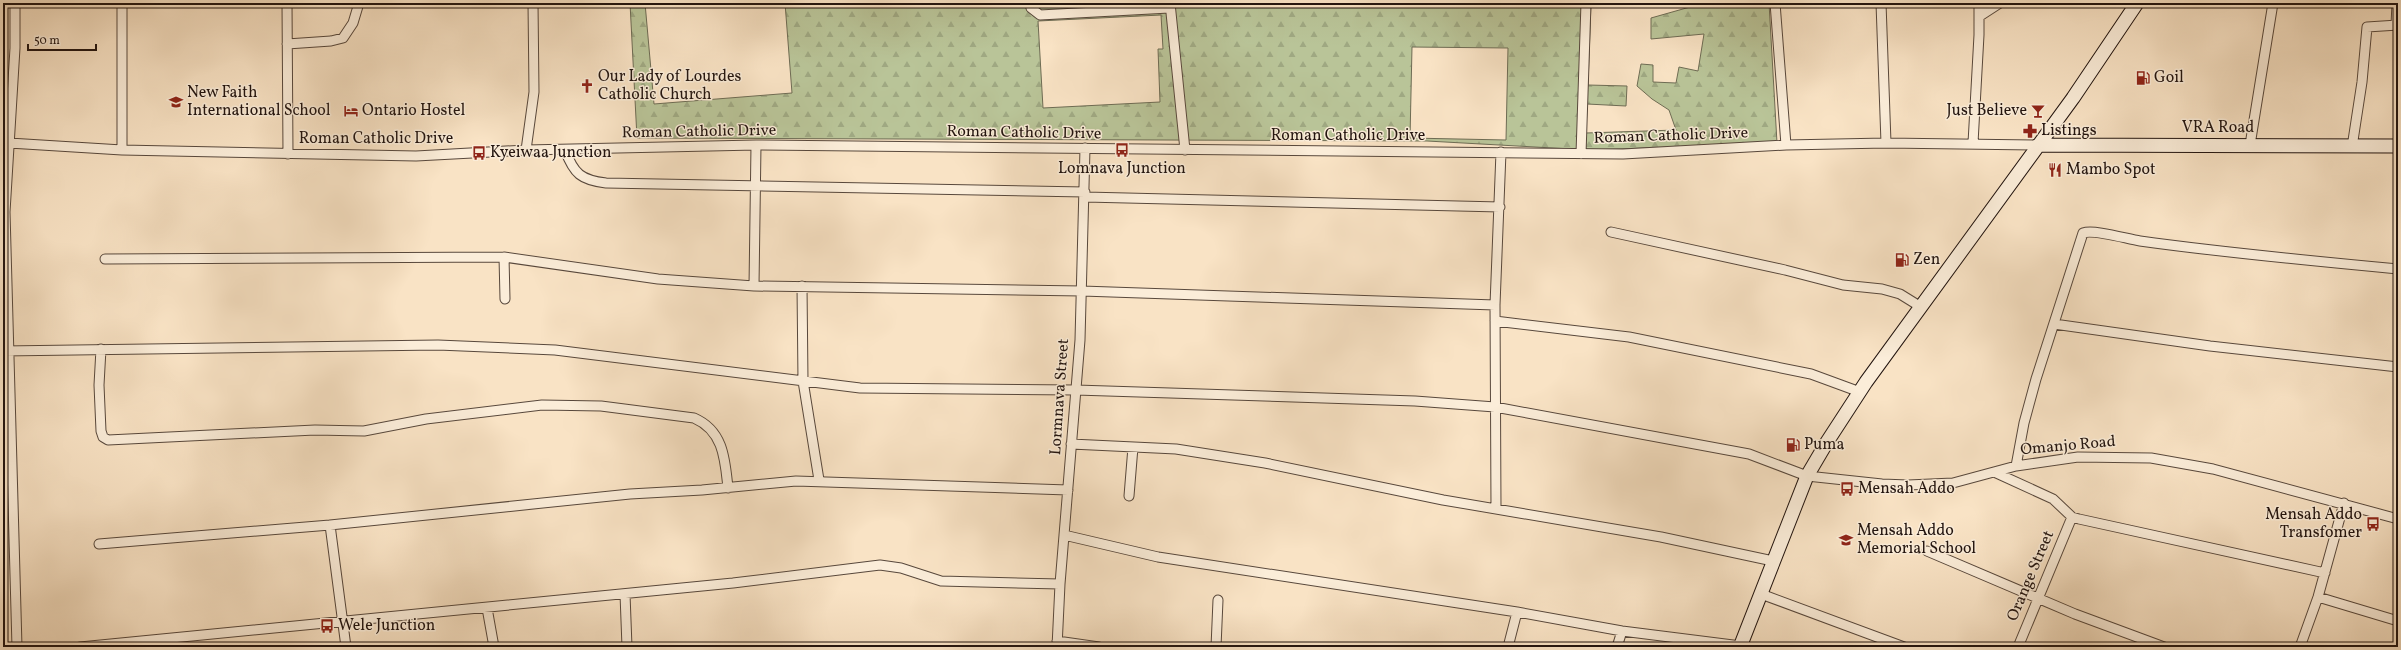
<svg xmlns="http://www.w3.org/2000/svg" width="2401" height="650" font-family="Vollkorn,serif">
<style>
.forest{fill:url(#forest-firs);stroke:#6e6c54;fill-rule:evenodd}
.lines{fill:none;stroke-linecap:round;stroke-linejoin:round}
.street-casing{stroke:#58483c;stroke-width:11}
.secondary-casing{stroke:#22140f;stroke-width:15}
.street{stroke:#fbedd9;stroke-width:9}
.secondary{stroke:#fbedd9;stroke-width:13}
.labels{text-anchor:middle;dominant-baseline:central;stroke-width:3;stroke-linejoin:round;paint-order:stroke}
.poi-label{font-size:16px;fill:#22140f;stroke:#fbedd9;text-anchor:start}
.street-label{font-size:16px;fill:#22140f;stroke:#fbedd9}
</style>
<defs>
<pattern id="forest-firs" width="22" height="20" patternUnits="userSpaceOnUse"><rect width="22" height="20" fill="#b9c498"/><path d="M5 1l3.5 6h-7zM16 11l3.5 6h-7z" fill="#9fa882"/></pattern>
</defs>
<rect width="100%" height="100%" fill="#f9e3c5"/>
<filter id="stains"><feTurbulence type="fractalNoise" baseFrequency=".005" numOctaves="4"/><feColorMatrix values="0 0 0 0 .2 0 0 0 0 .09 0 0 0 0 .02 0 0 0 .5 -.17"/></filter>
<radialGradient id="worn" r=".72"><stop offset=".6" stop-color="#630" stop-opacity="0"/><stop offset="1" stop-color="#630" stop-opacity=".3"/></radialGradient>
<!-- forest -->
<path class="forest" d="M630 3H645L654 104 792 93 785 3H1053V5L1591 3 1588 85 1627 86 1626 106 1587 104 1586 133 1676 130 1669 110 1652 99 1637 86 1641 64 1653 65V82L1676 83 1679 67 1698 71 1704 34 1651 39V18L1697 5V3H1769L1777 143 1589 150 1427 141 637 138ZM1161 15 1163 49H1158L1160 102 1043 108 1038 21ZM1412 47 1508 48 1506 140 1410 138Z"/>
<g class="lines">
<defs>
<path id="street" d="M15 3V48L5 212 17 647
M122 3V150
M287 3 288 154
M1030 3 1031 8 1040 15 1169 8
M1170 3 1185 150
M1775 3 1786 145
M1881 3 1886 143
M1980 16 2000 3
M2396 25 2397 3
M287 44 331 41 343 38 353 23 359 3
M9 143 122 150 416 156 526 150 756 145 1623 154 1786 145 1886 143 2038 145
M1973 143 1979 35V3
M2250 145 2273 3
M2352 147 2362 82 2367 27 2398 25
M526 150 534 92 533 3
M565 150C574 174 581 180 606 183L1085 192
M1581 154 1586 3
M1085 197 1500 207
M1611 232 1785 270 1843 285 1882 289 1900 294 1921 307
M504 257 505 299
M105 259 504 257 658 279 754 286 1082 291 1495 305
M754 286 756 145
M802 286 803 381 819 480
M1495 321 1629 337 1811 374 1860 392
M2054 324 2210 346 2398 367
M101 349 99 385 101 431 103 437 108 440 315 430 364 431 426 419 542 405 601 406 694 418C724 431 725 460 728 488
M3 351 438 345 555 350 860 388 1076 390 1415 401 1495 407 1749 454 1807 476 1882 484 1908 485 1953 483 2016 466 2078 457 2151 458 2213 469 2398 519
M1071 444 1176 449 1265 463 1443 500 1661 537 1773 561
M2016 466 2024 423 2036 379 2083 233C2094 229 2127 239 2140 241 2226 253 2312 261 2398 269
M1994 472 2053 499 2072 517 2079 519 2325 573
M1129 496 1133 447
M1496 508 1495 305 1501 152
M330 525 346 647
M1064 535 1158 557 1517 612 1622 631 1741 646
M99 544 330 525 630 494 702 490 796 481 1068 490
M1927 551 2075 614 2164 647
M625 594 627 647
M1761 594 1904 647
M2318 597 2398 621
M487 608 494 647
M1057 641 1099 647
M80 647 733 583 880 565 901 568 941 581 1060 584
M1057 647 1060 584 1080 340 1085 148
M1216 647 1218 600
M1508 647 1517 612
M1617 647 1622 631
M2018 647 2072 517
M2300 647 2318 597 2344 503"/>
<path id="secondary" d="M2038 145 2398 146
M1740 647 1807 476 1827 442 1866 382 2073 98 2137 3"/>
</defs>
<!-- street casing -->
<use href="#street" class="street-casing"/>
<!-- secondary casing -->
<use href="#secondary" class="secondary-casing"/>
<!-- street -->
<use href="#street" class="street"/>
<!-- secondary -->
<use href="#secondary" class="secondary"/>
</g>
<!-- icons -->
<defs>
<symbol id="fuel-bare" viewBox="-9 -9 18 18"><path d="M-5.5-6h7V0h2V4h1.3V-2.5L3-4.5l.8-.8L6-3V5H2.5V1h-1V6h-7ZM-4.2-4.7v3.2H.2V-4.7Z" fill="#8f2418" stroke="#fbedd9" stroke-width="2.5" paint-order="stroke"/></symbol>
<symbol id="church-bare" viewBox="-9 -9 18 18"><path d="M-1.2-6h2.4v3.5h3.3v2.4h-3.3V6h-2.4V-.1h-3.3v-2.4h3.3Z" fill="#8f2418" stroke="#fbedd9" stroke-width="2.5" paint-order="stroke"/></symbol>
<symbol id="school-bare" viewBox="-9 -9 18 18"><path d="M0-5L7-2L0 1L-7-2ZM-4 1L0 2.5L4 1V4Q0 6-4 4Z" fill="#8f2418" stroke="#fbedd9" stroke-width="2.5" paint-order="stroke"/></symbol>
<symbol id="hotel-bare" viewBox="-9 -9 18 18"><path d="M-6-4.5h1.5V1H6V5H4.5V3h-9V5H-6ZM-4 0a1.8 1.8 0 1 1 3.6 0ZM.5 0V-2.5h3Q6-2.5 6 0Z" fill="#8f2418" stroke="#fbedd9" stroke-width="2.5" paint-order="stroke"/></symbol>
<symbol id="bar-bare" viewBox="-9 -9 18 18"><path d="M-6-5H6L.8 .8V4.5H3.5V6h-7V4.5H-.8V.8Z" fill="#8f2418" stroke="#fbedd9" stroke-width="2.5" paint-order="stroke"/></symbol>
<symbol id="pharmacy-bare" viewBox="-9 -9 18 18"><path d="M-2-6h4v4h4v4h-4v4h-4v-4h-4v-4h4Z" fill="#8f2418" stroke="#fbedd9" stroke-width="2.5" paint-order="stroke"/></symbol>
<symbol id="bus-bare" viewBox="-9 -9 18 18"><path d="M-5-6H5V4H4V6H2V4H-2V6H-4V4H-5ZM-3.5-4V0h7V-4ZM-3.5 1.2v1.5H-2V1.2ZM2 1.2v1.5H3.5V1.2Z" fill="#8f2418" stroke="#fbedd9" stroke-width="2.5" paint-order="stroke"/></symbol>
<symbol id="restaurant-bare" viewBox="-9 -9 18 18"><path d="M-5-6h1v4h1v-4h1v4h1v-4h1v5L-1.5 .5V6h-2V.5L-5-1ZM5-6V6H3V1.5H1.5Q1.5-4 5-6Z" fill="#8f2418" stroke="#fbedd9" stroke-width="2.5" paint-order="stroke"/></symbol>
</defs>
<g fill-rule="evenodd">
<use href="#fuel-bare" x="2133" y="68" width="20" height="20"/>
<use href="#church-bare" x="577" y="76" width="20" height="20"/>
<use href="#school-bare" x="166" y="92" width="20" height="20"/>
<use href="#hotel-bare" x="341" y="101" width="20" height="20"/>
<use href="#bar-bare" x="2028" y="101" width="20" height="20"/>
<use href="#pharmacy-bare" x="2020" y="121" width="20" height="20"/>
<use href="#bus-bare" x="1112" y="140" width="20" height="20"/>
<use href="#bus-bare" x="469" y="143" width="20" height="20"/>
<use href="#restaurant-bare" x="2045" y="160" width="20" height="20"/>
<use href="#fuel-bare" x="1892" y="250" width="20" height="20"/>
<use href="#fuel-bare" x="1783" y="435" width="20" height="20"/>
<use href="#bus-bare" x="1837" y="479" width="20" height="20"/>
<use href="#bus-bare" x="2363" y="514" width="20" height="20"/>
<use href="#school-bare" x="1836" y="530" width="20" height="20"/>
<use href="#bus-bare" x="317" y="616" width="20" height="20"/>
</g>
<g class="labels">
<!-- poi labels -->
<g class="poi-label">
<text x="598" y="77">Our Lady of Lourdes<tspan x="598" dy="18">Catholic Church</tspan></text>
<text x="2154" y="78">Goil</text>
<text x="187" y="93">New Faith<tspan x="187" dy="18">International School</tspan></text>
<text x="362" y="111">Ontario Hostel</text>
<text x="2027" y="111" text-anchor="end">Just Believe</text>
<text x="2041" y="131">Listings</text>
<text x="490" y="153">Kyeiwaa Junction</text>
<text x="1122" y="169" text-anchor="middle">Lomnava Junction</text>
<text x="2066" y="170">Mambo Spot</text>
<text x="1913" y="260">Zen</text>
<text x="1804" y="445">Puma</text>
<text x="1858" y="489">Mensah Addo</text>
<text x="2362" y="515" text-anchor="end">Mensah Addo<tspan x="2362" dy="18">Transfomer</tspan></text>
<text x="1857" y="531">Mensah Addo<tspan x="1857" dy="18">Memorial School</tspan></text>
<text x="338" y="626">Wele Junction</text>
</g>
<!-- street labels -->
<g class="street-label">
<text x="2218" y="128">VRA Road</text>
<text transform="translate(699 132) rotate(-1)">Roman Catholic Drive</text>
<text transform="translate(1024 133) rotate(1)">Roman Catholic Drive</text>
<text x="1348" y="136">Roman Catholic Drive</text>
<text transform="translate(1671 136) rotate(-2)">Roman Catholic Drive</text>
<text x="376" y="139">Roman Catholic Drive</text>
<text transform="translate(1060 397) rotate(-86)">Lormnava Street</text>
<text transform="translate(2068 446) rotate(-5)">Omanjo Road</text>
<text transform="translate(2031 576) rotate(-67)">Orange Street</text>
</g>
</g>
<!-- margin -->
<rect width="2401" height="650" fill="none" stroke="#f9e3c5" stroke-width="16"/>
<rect x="4" y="4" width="2393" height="642" fill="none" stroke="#22140f" stroke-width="2"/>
<rect x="8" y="8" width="2385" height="634" fill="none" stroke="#22140f"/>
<!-- scale -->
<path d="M28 44v6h68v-6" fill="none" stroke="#22140f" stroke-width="2"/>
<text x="34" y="44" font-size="12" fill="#22140f" stroke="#fbedd9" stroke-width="3" paint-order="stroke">50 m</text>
<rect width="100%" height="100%" filter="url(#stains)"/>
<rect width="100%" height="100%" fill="url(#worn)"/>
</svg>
